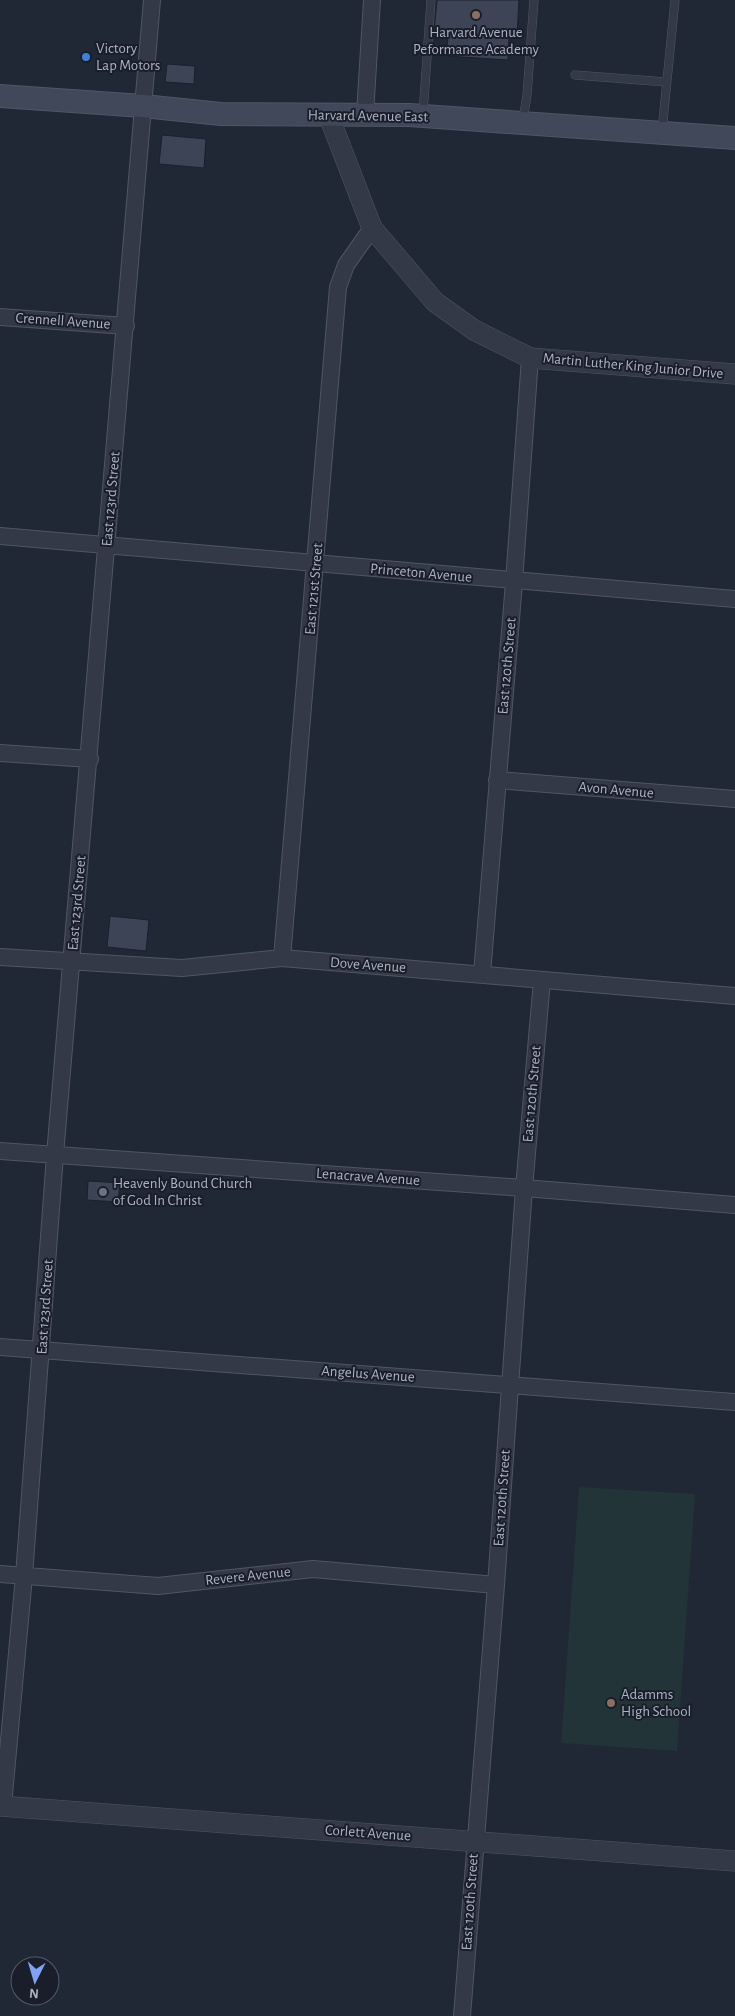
<svg xmlns="http://www.w3.org/2000/svg" width="735" height="2016" font-family="'Alegreya Sans',sans-serif">
<style>
.green{fill:#223437}
.building{fill:#3c4456;stroke:#1a202c}
.lines{fill:none;stroke-linecap:round;stroke-linejoin:round}
.service-casing{stroke:#505664;stroke-width:9}
.minor-casing{stroke:#505664;stroke-width:18}
.tertiary-casing{stroke:#505664;stroke-width:21}
.secondary-casing{stroke:#505664;stroke-width:24}
.service{stroke:#333946;stroke-width:8}
.minor{stroke:#333946;stroke-width:16}
.tertiary{stroke:#333946;stroke-width:20}
.secondary{stroke:#414859;stroke-width:22}
.education-dot{fill:#8d6e63;stroke:#191e2a;stroke-width:2}
.shop-dot{fill:#3f7fe0;stroke:#191e2a;stroke-width:2}
.worship-dot{fill:#6b7280;stroke:#191e2a;stroke-width:2}
.labels{text-anchor:middle;dominant-baseline:central;stroke-width:4;stroke-linejoin:round;paint-order:stroke}
.poi-label{font-size:15px;fill:#adb3c3;stroke:#191e2a;text-anchor:start}
.street-label{font-size:15px;fill:#adb3c3;stroke:#191e2a}
</style>
<rect width="100%" height="100%" fill="#202735"/>
<!-- green -->
<path class="green" d="M579 1487 695 1494 677 1751 561 1743Z"/>
<!-- building -->
<path class="building" d="M437 0H519L517 36 509 35 508 60 447 56 448 32 434 31Z
M167 64 195 66 194 84 165 82Z
M162 135 206 139 204 168 159 164Z
M110 916 149 920 146 951 107 947Z
M88 1181 120 1183 118 1202 87 1200Z"/>
<g class="lines">
<defs>
<path id="service" d="M575 75 666 82
M423 114 431 0
M523 120 527 95 534 0
M662 131 675 0"/>
<path id="minor" d="M365 114 372 0
M0 317 126 326
M0 536 735 599
M0 753 90 759
M497 780 735 799
M0 957 182 968 282 958 735 996
M282 958 338 287 346 265 372 228
M482 974 514 582 530 358
M0 1151 524 1188 735 1205
M0 1347 735 1402
M0 1574 158 1586 313 1569 496 1585
M3 1806 24 1576 55 1155 152 0
M462 2016 496 1585 524 1188 542 980"/>
<path id="tertiary" d="M328 114 372 228 435 302 474 330 530 358 735 374
M0 1806 735 1861"/>
<path id="secondary" d="M0 96 143 106 221 114 409 115 735 138"/>
</defs>
<!-- service casing -->
<use href="#service" class="service-casing"/>
<!-- minor casing -->
<use href="#minor" class="minor-casing"/>
<!-- tertiary casing -->
<use href="#tertiary" class="tertiary-casing"/>
<!-- secondary casing -->
<use href="#secondary" class="secondary-casing"/>
<!-- service -->
<use href="#service" class="service"/>
<!-- minor -->
<use href="#minor" class="minor"/>
<!-- tertiary -->
<use href="#tertiary" class="tertiary"/>
<!-- secondary -->
<use href="#secondary" class="secondary"/>
</g>
<!-- markers -->
<g class="education-dot">
<circle cx="476" cy="15" r="5"/>
<circle cx="611" cy="1703" r="5"/>
</g>
<circle class="shop-dot" cx="86" cy="57" r="5"/>
<circle class="worship-dot" cx="103" cy="1192" r="5"/>
<g class="labels">
<!-- poi labels -->
<g class="poi-label">
<text x="476" y="32" text-anchor="middle">Harvard Avenue<tspan x="476" dy="17">Peformance Academy</tspan></text>
<text x="96" y="48">Victory<tspan x="96" dy="17">Lap Motors</tspan></text>
<text x="113" y="1183">Heavenly Bound Church<tspan x="113" dy="17">of God In Christ</tspan></text>
<text x="621" y="1694">Adamms<tspan x="621" dy="17">High School</tspan></text>
</g>
<!-- street labels -->
<g class="street-label">
<text transform="translate(368 116) rotate(1)">Harvard Avenue East</text>
<text transform="translate(63 321) rotate(4)">Crennell Avenue</text>
<text transform="translate(633 366) rotate(5)">Martin Luther King Junior Drive</text>
<text transform="translate(111 499) rotate(-85)">East 123rd Street</text>
<text transform="translate(421 573) rotate(5)">Princeton Avenue</text>
<text transform="translate(314 589) rotate(-85)">East 121st Street</text>
<text transform="translate(507 666) rotate(-85)">East 120th Street</text>
<text transform="translate(616 790) rotate(5)">Avon Avenue</text>
<text transform="translate(77 903) rotate(-85)">East 123rd Street</text>
<text transform="translate(368 965) rotate(4)">Dove Avenue</text>
<text transform="translate(532 1094) rotate(-85)">East 120th Street</text>
<text transform="translate(368 1177) rotate(4)">Lenacrave Avenue</text>
<text transform="translate(45 1307) rotate(-86)">East 123rd Street</text>
<text transform="translate(368 1374) rotate(4)">Angelus Avenue</text>
<text transform="translate(502 1498) rotate(-86)">East 120th Street</text>
<text transform="translate(248 1576) rotate(-6)">Revere Avenue</text>
<text transform="translate(368 1833) rotate(4)">Corlett Avenue</text>
<text transform="translate(470 1902) rotate(-86)">East 120th Street</text>
</g>
</g>
<!-- north arrow -->
<g transform="translate(35 1981) rotate(185)"><circle r="24" fill="#191e2a" stroke="#545a67"/>
<path d="M0-4L9 19L0 12L-9 19Z" fill="#80a2f5"/>
<text y="-8" font-size="14" font-weight="bold" text-anchor="middle" fill="#adb3c3">N</text>
</g>
</svg>
